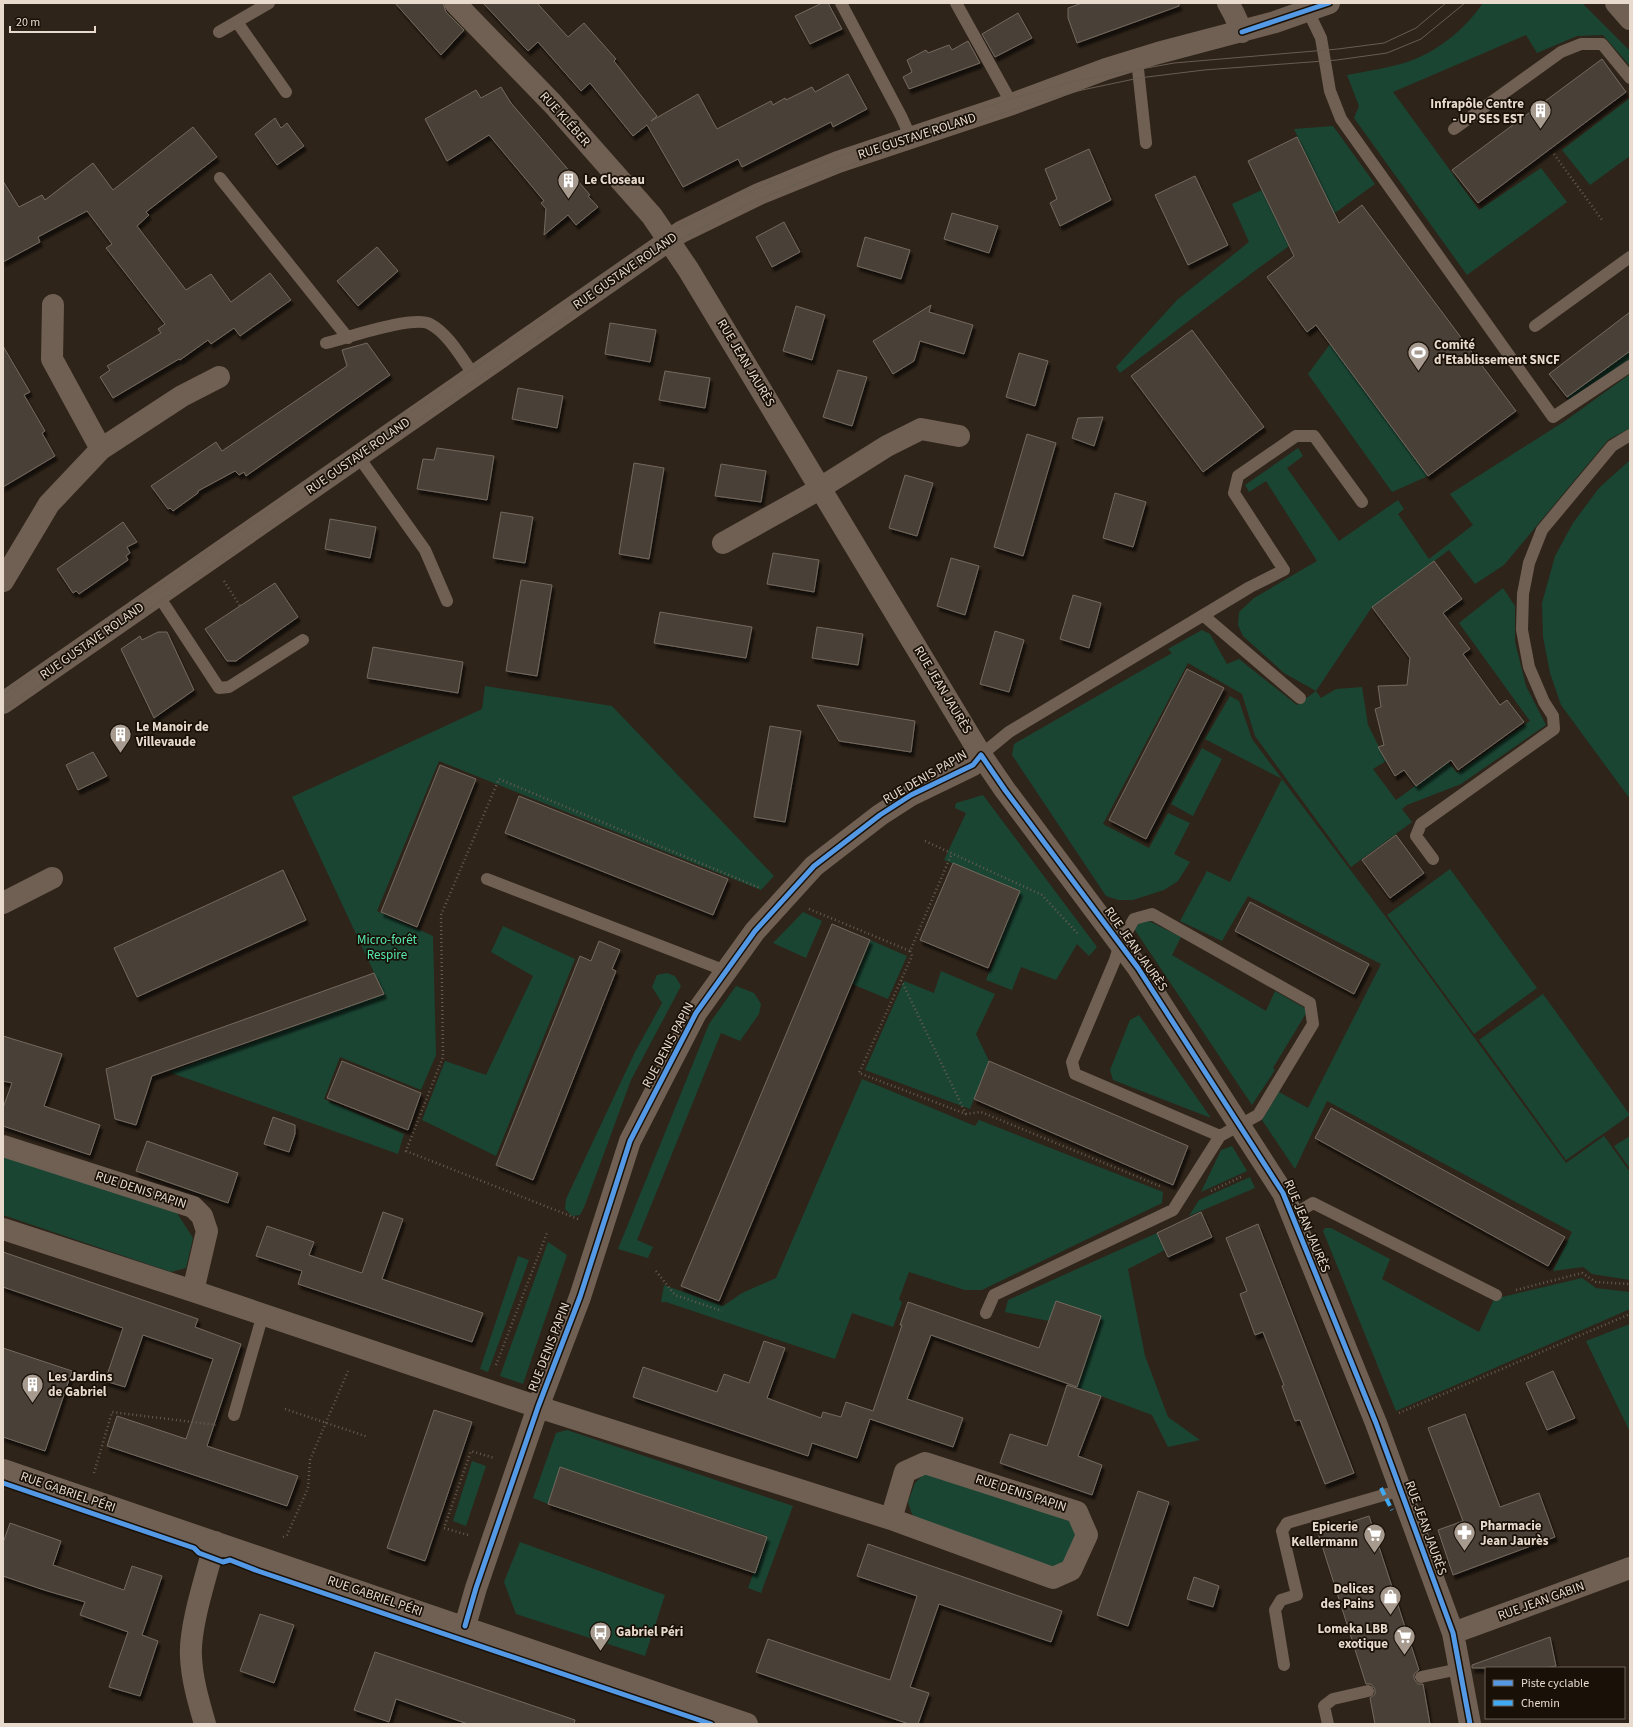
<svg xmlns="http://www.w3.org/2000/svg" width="1633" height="1727" font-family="'Source Sans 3',sans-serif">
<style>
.green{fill:#1a4533}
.building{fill:#4a4137;stroke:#73695f;filter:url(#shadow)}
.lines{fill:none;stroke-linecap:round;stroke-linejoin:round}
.path{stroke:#675b50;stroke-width:2.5;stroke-dasharray:1 3;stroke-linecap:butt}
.service{stroke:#706053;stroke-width:12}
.minor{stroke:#706053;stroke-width:22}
.tram{stroke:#695d52;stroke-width:1}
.quiet{stroke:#3fa9f5;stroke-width:4;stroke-dasharray:8 4;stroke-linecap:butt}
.cycleway-casing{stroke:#191007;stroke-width:8}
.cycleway{stroke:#5399e6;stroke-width:5}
.labels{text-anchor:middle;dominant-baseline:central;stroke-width:3.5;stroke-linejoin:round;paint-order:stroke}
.poi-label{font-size:13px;font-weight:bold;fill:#e8dacd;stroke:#191007;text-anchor:start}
.street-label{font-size:13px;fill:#e8dacd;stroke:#191007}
.park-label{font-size:13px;fill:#56e9b2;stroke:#191007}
</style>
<defs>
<filter id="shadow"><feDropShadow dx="2.5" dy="4.5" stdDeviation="1" flood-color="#0009"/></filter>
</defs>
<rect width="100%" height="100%" fill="#2f2419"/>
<!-- green -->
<path class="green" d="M1483 3H1582L1630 51V66L1603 35 1577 36 1537 53 1526 35 1393 92 1479 210 1541 168 1567 202 1467 275 1354 118 1359 106 1347 75C1367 71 1395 67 1413 60 1442 48 1465 29 1483 3Z
M1630 98V156L1590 185 1562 150Z
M1333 126 1375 184 1260 267 1120 373 1116 367 1177 300 1249 242 1232 204 1262 190 1327 199 1294 129Z
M1330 344 1428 476 1392 492 1308 374Z
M1630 351V359L1569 400 1567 397Z
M1630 374V428L1608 440 1504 565 1475 584 1449 550 1372 607 1316 691 1321 698 1336 689 1362 687 1368 725 1386 761 1373 769 1396 800 1448 762 1457 773 1530 721 1459 623 1503 588 1515 606V642L1526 686 1546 725 1461 784 1407 805 1402 809 1412 822 1351 867 1255 736 1242 694 1188 663 1103 824 1149 848 1168 813 1190 823 1174 854 1190 862 1178 881 1164 890 1133 900H1118L1106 896 1012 755 1014 744 1172 653 1168 649 1202 630 1210 634 1227 664 1239 659 1297 705 1316 691 1284 673 1243 636 1238 625 1239 612 1254 598 1317 561 1266 481 1249 492 1245 485 1298 448 1303 456 1287 468 1339 541 1398 500 1404 509 1398 514 1429 559 1473 525 1450 494 1565 421Z
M1630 460V799L1561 705 1550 673 1543 637 1542 603 1555 556 1573 523 1599 488Z
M485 686 612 706 774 876 761 890 439 761 377 911 433 936 436 1055 421 1090 340 1057 324 1099 404 1134 398 1154 169 1072 384 994 292 797 482 709Z
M1230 696 1239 701 1252 739 1397 932 1566 1163 1604 1136 1630 1172V1280L1592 1274 1583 1267 1553 1271 1572 1232 1327 1101 1295 1169 1262 1120 1279 1092 1308 1108 1381 964 1248 896 1222 941 1180 921 1207 871 1230 882 1282 779 1205 739Z
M1202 748 1222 759 1193 816 1171 804Z
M983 795 1097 947 1089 956 1077 944 1056 980 1021 967 1012 990 986 980 997 953 995 951 1020 891 944 860 966 813 955 808 956 803Z
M1450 869 1537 988 1474 1034 1387 915Z
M803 912 822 921 806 958 773 943Z
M1137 921H1149L1181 937 1172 955 1266 1011 1275 991 1308 1010 1273 1068 1275 1070 1252 1105 1133 927Z
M503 926 575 959 496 1156 422 1120 445 1061 486 1075 533 976 491 952Z
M870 940 907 956 888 999 852 984Z
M941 971 995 994 976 1034 989 1061 970 1109 865 1070 904 981 934 993Z
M667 973 675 976 681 986 631 1080 585 1205 580 1215 572 1216 565 1209 566 1199 635 1052 662 1003 652 987 657 975Z
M736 986 754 993 761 1004 759 1014 740 1041 721 1033 637 1240 653 1247 648 1258 618 1249 709 1024Z
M1543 994 1630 1115 1566 1160 1479 1040Z
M1139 1015 1211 1118 1113 1080 1110 1070 1130 1020Z
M862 1079 975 1126 979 1120 1163 1192 1162 1203 982 1290H965L909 1272 899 1299 902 1303 893 1327 852 1313 835 1359 666 1302H661L664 1285 723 1306 742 1293 776 1278Z
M1630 1136V1169L1614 1146Z
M1232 1146 1247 1171 1201 1192 1221 1150Z
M3 1156 177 1213 193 1238 186 1268 171 1272 3 1215Z
M1250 1177 1255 1188 1189 1216 1199 1200Z
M1325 1228H1331L1390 1259 1382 1279 1479 1332 1494 1299 1582 1278 1596 1288 1630 1292V1309L1396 1411 1323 1231Z
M1157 1233 1165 1250 1128 1269 1145 1356 1168 1417 1200 1440 1168 1447 1152 1415 1077 1387 1101 1316 1056 1301 1049 1321 1005 1312 1008 1300Z
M548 1242 567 1255 523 1384 500 1376Z
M518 1256 529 1260 488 1372 480 1369Z
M1630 1324V1432L1586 1341Z
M567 1430 793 1506 761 1593 748 1588 767 1536 561 1467 548 1504 533 1498 556 1433Z
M472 1461 486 1466 466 1526 453 1521Z
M925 1473 1073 1518 1078 1532 1062 1567 1048 1568 920 1523 912 1514 908 1502 915 1483Z
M520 1542 665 1595 645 1656 516 1614 504 1582Z"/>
<!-- building -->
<path class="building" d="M395 3H443L446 12 464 30 441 55Z
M483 3H537L568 37 584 23 616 59 614 61 657 116 651 121 698 94 717 129 771 101 773 105 785 98 786 100 812 87 815 92 848 74 867 109 833 127 831 122 742 167 738 159 683 187 647 125 633 136 590 83 581 91 538 42 528 51Z
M822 3H828L842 29 810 44 795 16Z
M1082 3H1179V6L1077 43 1068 18V8Z
M1018 13 1032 38 995 57 982 34Z
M968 41 980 63 909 89 903 77 912 72 907 60 926 50 928 53 949 45 952 50Z
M1602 59 1626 92 1478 203 1452 170Z
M501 87 511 103 590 195 588 196 598 207 576 225 568 215 544 235 546 209 541 203 544 201 489 135 447 161 425 119 476 90 481 98Z
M275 118 281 128 287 123 304 146 277 165 255 134Z
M193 127 217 157 146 212 149 215 137 226 186 290 211 274 231 302 270 273 291 300 240 336 234 328 211 344 208 340 180 360 179 359 113 398 100 377 110 370 107 366 161 333 158 329 165 324 106 248 112 244 87 211 38 237 40 242 3 262V181L19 207 42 195 45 200 93 163 113 190Z
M1297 137 1339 223 1362 205 1516 411 1428 476 1316 325 1307 332 1267 277 1294 256 1248 161Z
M1089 149 1111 200 1060 226 1050 203 1057 199 1045 169Z
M1195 176 1228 245 1188 265 1155 195Z
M952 213 998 226 989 253 944 239Z
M784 222 800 252 772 267 756 237Z
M865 237 910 250 901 279 857 266Z
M377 247 398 271 358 306 337 281Z
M931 305 929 312 973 325 964 354 920 341 914 361 893 374 873 341Z
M796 306 825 315 812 360 783 351Z
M1630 312V351L1567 397 1549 374Z
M610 323 656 330 650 362 605 354Z
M1192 330 1264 427 1203 472 1131 376Z
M367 343 390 375 246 476 244 472 239 475 235 471 198 491V493L173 511 170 508 168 509 151 486 216 442 222 451 347 366 342 350Z
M3 346 30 392 24 395 45 431 42 433 55 456 3 487Z
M1019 353 1048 361 1035 406 1006 397Z
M838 370 867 377 852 426 823 417Z
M665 371 710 378 705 408 659 400Z
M518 388 563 396 557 428 512 419Z
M1103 417 1094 446 1072 438 1078 418Z
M1027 434 1056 443 1023 556 994 547Z
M437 448 494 456 487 500 417 489 423 459 434 460Z
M634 463 664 468 649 559 619 554Z
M721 464 766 471 761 502 715 496Z
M905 475 933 483 917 536 889 528Z
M1115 493 1146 502 1133 547 1103 538Z
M501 512 533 517 525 563 493 558Z
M330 519 376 527 370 558 325 549Z
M123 522 137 542 127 547 130 553 126 556 128 560 79 594 76 591 73 593 57 569Z
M773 553 819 560 814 592 767 584Z
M951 558 979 566 965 615 937 606Z
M1434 561 1462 599 1443 613 1470 649 1463 654 1500 705 1507 700 1524 722 1458 770 1451 760 1416 786 1404 770 1395 776 1378 747 1384 745 1375 709 1381 707 1378 686 1407 685 1410 658 1372 607Z
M521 580 552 585 537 676 506 671Z
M275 583 298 617 236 661H227L205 629Z
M1073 595 1101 603 1089 648 1060 639Z
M660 612 752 627 746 658 654 643Z
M817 627 863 634 858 665 812 658Z
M995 631 1024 640 1009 692 980 684Z
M158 632H167L194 690 154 718 121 649 140 636 142 640Z
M373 647 463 662 458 693 367 678Z
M1187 669 1224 688 1146 839 1109 820Z
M817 705 915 721 911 752 839 741Z
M770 726 801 731 785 822 754 817Z
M93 752 107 776 78 790 66 765Z
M440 765 476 779 417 927 381 912Z
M519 796 728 879 713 915 505 833Z
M1396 835 1424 873 1390 898 1362 860Z
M953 863 1020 891 988 968 920 940Z
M283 870 306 920 137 997 114 948Z
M1250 902 1369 964 1354 994 1235 931Z
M832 924 870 940 719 1301 681 1286Z
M599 941 620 950 612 969 616 971 533 1180 496 1165 580 956 591 961Z
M374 973 384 994 152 1076 136 1125 115 1119 106 1069Z
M3 1036 62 1054 44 1106 100 1125 90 1155 3 1126V1108L12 1083 3 1081Z
M342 1061 421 1093 408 1130 327 1098Z
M989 1061 1188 1146 1173 1185 974 1099Z
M1331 1108 1565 1237 1548 1266 1315 1138Z
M273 1117 295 1125V1134L289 1152 264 1144Z
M147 1141 238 1173 228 1203 136 1171Z
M383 1212 403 1219 382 1279 483 1313 472 1342 298 1284 302 1271 256 1256 267 1226 314 1242 309 1255 362 1273Z
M1201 1212 1212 1237 1168 1257 1157 1233Z
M1258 1224 1354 1473 1325 1484 1300 1420 1295 1421 1282 1386 1284 1385 1263 1332 1255 1335 1240 1294 1247 1291 1226 1238Z
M3 1252 198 1319 195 1327 241 1344 207 1446 298 1476 287 1506 107 1446 117 1416 186 1439 213 1359 143 1335 125 1387 105 1381 123 1328 3 1287Z
M1056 1301 1101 1316 1077 1387 931 1335 907 1399 963 1418 953 1447 870 1419 857 1458 812 1443 808 1456 633 1397 643 1367 717 1392 724 1374 749 1383 764 1341 785 1348 767 1398 821 1418 823 1412 841 1417 846 1402 873 1411 902 1325H900L908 1302 1039 1348Z
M3 1348 72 1371 45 1451 3 1437Z
M1553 1371 1575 1418 1547 1430 1526 1383Z
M1067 1385 1101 1396 1078 1456 1102 1465 1092 1495 1000 1463 1010 1434 1047 1446Z
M434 1410 472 1422 425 1561 387 1548Z
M1465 1414 1500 1507 1539 1493 1555 1537 1453 1575 1438 1530 1463 1521 1428 1428Z
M560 1467 767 1537 755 1573 548 1504Z
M1138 1491 1169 1502 1128 1626 1097 1615Z
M1369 1516 1419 1670 1414 1674V1679L1418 1684H1423L1430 1724H1375L1370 1698 1375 1694V1689L1371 1684H1366L1318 1533Z
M10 1523 61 1541 53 1565 124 1590 132 1566 162 1576 142 1635 158 1641 140 1696 109 1687 128 1632 80 1615 85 1602 44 1590 3 1576V1543Z
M868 1544 1062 1611 1051 1642 939 1604 910 1687 929 1693 918 1724H909L756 1672 768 1639 890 1680 917 1596 857 1576Z
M1194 1577 1219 1586 1213 1607 1187 1599Z
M260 1614 294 1625 274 1683 240 1671Z
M1550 1637 1556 1666 1544 1668H1472V1665Z
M375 1652 575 1720 574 1724H468L396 1699 389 1722 354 1710Z"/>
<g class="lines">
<!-- path -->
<path class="path" d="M1554 154 1602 220
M224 581 240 606
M925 841 1042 895 1079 935
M809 909 910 951 952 853
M910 951 912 956 859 1073 966 1114 981 1112 1162 1187
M901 980 966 1114
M1211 1191 1243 1176
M578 1219 406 1151 443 1057 441 915 499 779 760 888
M656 1271 675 1295 722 1311
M1516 1290 1582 1273 1596 1282 1630 1284
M496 1365 547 1233
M285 1409 368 1437
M1399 1413 1630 1314
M94 1473 112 1412 216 1425
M468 1535 444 1528 471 1451 494 1458
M283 1537 287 1535 308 1488 310 1460 348 1371"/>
<!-- service -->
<path class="service" d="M841 3 901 116 911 138
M956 3 1012 104
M1308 11 1321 38 1330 91 1341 119 1553 417 1630 366
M237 22 286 92
M219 32 269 3
M1137 60 1146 143
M1454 129 1561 52 1581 44H1602L1630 78
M220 178 348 338
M1535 326 1630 257
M326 343C347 338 413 315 430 324 449 334 462 359 474 375
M358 456 425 550 447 601
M158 595 219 688 229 687 303 640
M1204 616 1300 698
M981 755 1009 732 1250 587 1284 570 1234 493 1238 476 1296 436H1314L1362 502
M1433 859 1416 836 1421 824 1554 729 1553 716 1544 702 1529 667 1522 630 1523 594 1529 563 1542 530 1612 446 1630 435
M487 879 726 971
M1152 914 1310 1003 1313 1024 1258 1115 1220 1136 1075 1074 1072 1062 1115 960 1120 944 1134 919Z
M1293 1215 1313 1203 1496 1295
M986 1313 994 1295 1173 1210 1220 1136
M234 1415 263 1314
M1284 1665 1275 1610 1281 1600 1297 1595 1282 1531 1287 1523 1401 1490
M1421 1677 1459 1669
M1328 1724 1324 1706 1333 1699 1368 1691"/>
<!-- minor -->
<path class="minor" d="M455 3 553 104 652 216 688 269 981 755 1005 790 1138 968 1283 1193 1376 1423 1453 1633 1470 1724
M1228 3 1234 14 1242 32
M1616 3 1630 19
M53 305 52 359 101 449 182 396 219 377
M723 543 809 495 887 446 921 429 959 436
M3 581 49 504 101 449
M3 703 681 232 759 194 838 162 1012 104 1106 69 1158 53 1275 22 1329 3
M3 903 52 878
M3 1146 193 1207 202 1216 207 1231 193 1291
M3 1229 193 1291 538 1407 891 1519 1053 1578 1071 1570 1087 1535 1077 1512 925 1463 905 1472 891 1519
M3 1470 747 1724
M465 1626 476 1588 538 1407 580 1297 630 1141 696 1013 755 931 814 866 880 815 911 795 973 765 981 755
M1453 1633 1630 1568
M205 1724C199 1703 192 1680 191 1657 189 1626 207 1574 215 1542"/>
<!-- tram -->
<path class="tram" d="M3 695 660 239 679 227 755 189 839 156 1010 99 1075 81 1174 63 1338 49 1384 43 1416 28 1446 3
M3 711 679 240 753 202 809 179 1024 106 1082 90 1139 78 1204 70 1337 60 1387 53 1421 39 1465 3"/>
<!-- quiet -->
<path class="quiet" d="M1381 1488 1392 1510"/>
<defs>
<path id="cycleway" d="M1242 32 1329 3
M3 1483 194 1548 199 1553 223 1562 230 1560 258 1571 711 1724
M465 1626 476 1588 538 1407 580 1297 630 1141 696 1013 755 931 814 866 880 815 911 795 973 765 981 755 1005 790 1138 968 1283 1193 1376 1423 1453 1633 1470 1724"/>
</defs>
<!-- cycleway casing -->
<use href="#cycleway" class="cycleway-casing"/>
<!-- cycleway -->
<use href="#cycleway" class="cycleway"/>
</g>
<!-- icons -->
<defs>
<symbol id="building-pin" viewBox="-11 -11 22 30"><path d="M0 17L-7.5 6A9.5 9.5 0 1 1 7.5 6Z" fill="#a79a8e" stroke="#191007"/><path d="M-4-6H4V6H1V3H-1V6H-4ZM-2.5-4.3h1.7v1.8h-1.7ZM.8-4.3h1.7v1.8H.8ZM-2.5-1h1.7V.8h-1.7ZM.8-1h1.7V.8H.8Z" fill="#fff"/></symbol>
<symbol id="stadium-pin" viewBox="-11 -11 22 30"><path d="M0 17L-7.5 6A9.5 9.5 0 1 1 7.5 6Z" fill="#a79a8e" stroke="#191007"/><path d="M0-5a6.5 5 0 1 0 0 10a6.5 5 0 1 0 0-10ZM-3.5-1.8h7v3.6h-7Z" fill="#fff"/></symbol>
<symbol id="pharmacy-pin" viewBox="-11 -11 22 30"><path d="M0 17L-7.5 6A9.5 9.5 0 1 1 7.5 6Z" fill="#a79a8e" stroke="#191007"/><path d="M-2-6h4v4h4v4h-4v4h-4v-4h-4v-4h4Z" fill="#fff"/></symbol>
<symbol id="supermarket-pin" viewBox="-11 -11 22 30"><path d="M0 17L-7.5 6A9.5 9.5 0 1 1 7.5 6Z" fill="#a79a8e" stroke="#191007"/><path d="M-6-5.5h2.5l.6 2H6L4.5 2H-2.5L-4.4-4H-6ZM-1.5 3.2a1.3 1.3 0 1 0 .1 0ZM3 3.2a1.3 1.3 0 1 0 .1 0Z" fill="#fff"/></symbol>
<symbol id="shop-pin" viewBox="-11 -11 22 30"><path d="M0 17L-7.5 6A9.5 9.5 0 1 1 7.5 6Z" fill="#a79a8e" stroke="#191007"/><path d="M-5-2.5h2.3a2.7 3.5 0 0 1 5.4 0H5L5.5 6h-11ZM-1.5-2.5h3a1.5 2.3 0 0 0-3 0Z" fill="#fff"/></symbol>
<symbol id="bus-pin" viewBox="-11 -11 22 30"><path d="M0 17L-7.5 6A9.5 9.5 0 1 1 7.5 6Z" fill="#a79a8e" stroke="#191007"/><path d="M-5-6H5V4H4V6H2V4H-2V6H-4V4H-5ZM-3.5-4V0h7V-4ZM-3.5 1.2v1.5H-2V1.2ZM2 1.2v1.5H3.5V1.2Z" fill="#fff"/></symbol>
</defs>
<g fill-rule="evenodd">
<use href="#building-pin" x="1528" y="98" width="25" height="34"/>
<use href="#building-pin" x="556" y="168" width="25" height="34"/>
<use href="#stadium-pin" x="1406" y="340" width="25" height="34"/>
<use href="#building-pin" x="108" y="722" width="25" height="34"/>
<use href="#building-pin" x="20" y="1372" width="25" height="34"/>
<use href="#pharmacy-pin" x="1452" y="1520" width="25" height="34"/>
<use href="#supermarket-pin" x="1362" y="1522" width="25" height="34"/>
<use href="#shop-pin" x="1378" y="1584" width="25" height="34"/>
<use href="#bus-pin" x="588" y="1620" width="25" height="34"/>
<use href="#supermarket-pin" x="1392" y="1624" width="25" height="34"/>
</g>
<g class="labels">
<!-- poi labels -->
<g class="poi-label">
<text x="1524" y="104" text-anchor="end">Infrapôle Centre<tspan x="1524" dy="15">- UP SES EST</tspan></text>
<text x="584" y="180">Le Closeau</text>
<text x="1434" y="345">Comité<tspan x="1434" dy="15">d'Etablissement SNCF</tspan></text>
<text x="136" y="727">Le Manoir de<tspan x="136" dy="15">Villevaude</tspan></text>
<text x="48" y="1377">Les Jardins<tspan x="48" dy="15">de Gabriel</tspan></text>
<text x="1480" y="1526">Pharmacie<tspan x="1480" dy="15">Jean Jaurès</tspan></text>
<text x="1358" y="1527" text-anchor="end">Epicerie<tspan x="1358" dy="15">Kellermann</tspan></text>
<text x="1374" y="1589" text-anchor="end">Delices<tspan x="1374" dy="15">des Pains</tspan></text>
<text x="1388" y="1629" text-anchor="end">Lomeka LBB<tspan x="1388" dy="15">exotique</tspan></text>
<text x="616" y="1632">Gabriel Péri</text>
</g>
<!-- street labels -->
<g class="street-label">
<text transform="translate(565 119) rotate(48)">RUE KLÉBER</text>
<text transform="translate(917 136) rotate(-18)">RUE GUSTAVE ROLAND</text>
<text transform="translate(625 271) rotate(-35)">RUE GUSTAVE ROLAND</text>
<text transform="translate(746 363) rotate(59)">RUE JEAN JAURÈS</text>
<text transform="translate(358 456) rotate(-35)">RUE GUSTAVE ROLAND</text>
<text transform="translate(92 641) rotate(-35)">RUE GUSTAVE ROLAND</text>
<text transform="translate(943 690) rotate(59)">RUE JEAN JAURÈS</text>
<text transform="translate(925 777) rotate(-30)">RUE DENIS PAPIN</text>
<text transform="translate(1136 949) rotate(55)">RUE JEAN JAURÈS</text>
<text transform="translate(668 1045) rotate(-62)">RUE DENIS PAPIN</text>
<text transform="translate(141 1190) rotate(18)">RUE DENIS PAPIN</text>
<text transform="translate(1307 1226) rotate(67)">RUE JEAN JAURÈS</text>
<text transform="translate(549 1347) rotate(-69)">RUE DENIS PAPIN</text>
<text transform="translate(68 1492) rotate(19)">RUE GABRIEL PÉRI</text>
<text transform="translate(1021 1493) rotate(18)">RUE DENIS PAPIN</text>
<text transform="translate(1426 1528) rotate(70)">RUE JEAN JAURÈS</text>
<text transform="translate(375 1596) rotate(19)">RUE GABRIEL PÉRI</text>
<text transform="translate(1541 1601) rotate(-20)">RUE JEAN GABIN</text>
</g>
<!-- park labels -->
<g class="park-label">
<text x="387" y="940">Micro-forêt<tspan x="387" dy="15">Respire</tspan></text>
</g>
</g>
<!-- border -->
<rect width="1633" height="1727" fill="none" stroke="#e8dacd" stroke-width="8"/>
<!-- legend -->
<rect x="1485" y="1667" width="140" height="52" fill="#191007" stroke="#6c6156"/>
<rect x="1493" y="1680" width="20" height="6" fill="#5399e6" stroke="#6c6156"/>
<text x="1521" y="1687" font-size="12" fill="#e8dacd">Piste cyclable</text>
<rect x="1493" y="1700" width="20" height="6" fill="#3fa9f5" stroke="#6c6156"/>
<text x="1521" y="1707" font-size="12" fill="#e8dacd">Chemin</text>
<!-- scale -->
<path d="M10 26v6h85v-6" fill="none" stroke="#e8dacd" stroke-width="2"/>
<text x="16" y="26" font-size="12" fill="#e8dacd" stroke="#191007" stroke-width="3" paint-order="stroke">20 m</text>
</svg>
